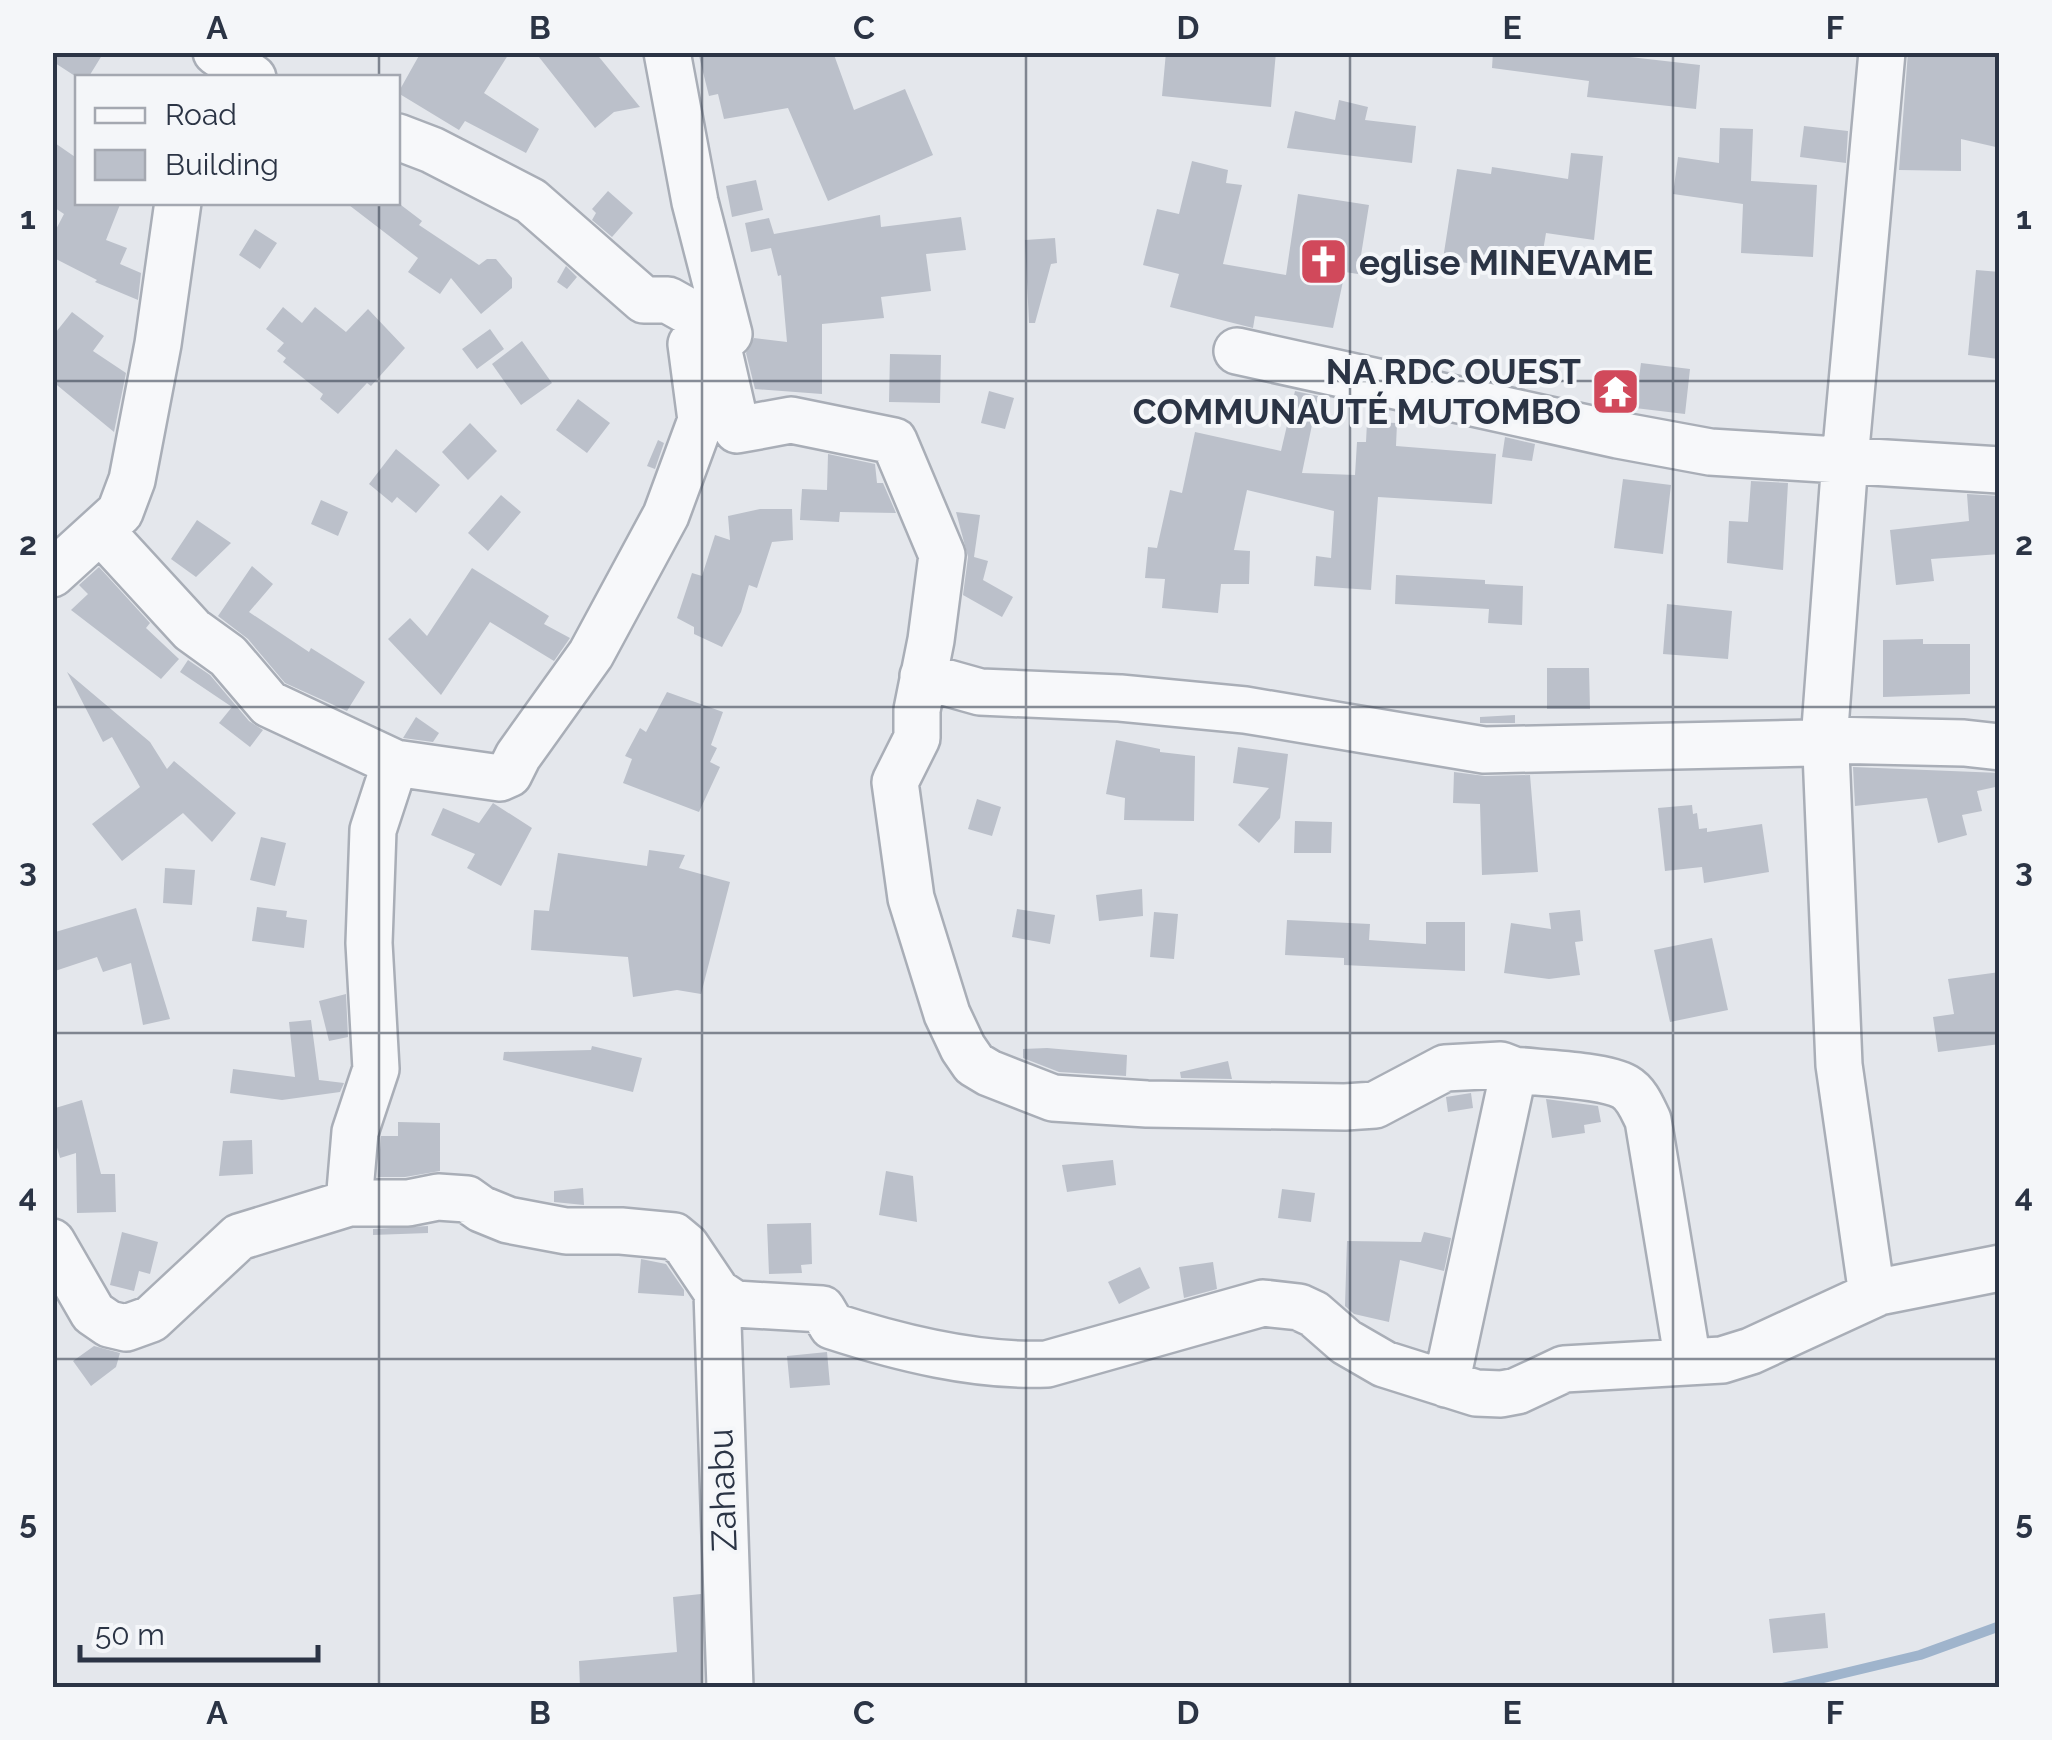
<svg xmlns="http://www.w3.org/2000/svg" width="2052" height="1740" font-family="Raleway,sans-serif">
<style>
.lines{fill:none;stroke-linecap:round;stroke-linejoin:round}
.stream{stroke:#9fb4cc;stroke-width:10}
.building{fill:#bbc0ca}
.minor-casing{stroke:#a9aeb7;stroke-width:50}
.minor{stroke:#f7f8fa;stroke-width:45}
.grid{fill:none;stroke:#2b3445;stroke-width:2.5;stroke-opacity:0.55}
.labels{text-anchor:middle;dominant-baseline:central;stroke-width:8;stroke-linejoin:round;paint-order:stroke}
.poi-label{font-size:35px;font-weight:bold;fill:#2b3445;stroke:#f4f6f9;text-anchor:start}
.street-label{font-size:35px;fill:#2b3445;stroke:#f4f6f9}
.neatline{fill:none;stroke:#2b3445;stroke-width:4}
.grid-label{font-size:32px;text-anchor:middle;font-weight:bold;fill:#2b3445}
</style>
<rect width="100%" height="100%" fill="#e4e7ec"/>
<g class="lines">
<!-- stream -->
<path class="stream" d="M1782 1688 1920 1655 2000 1626"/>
</g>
<!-- building -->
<path class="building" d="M52 52H104L88 78H78L52 61Z
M421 52H510L484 93 539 129 526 153 465 121 459 130 398 93Z
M535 52H595L640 107 614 112 595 128Z
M698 52H833L854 110 905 89 933 155 828 201 788 108 724 119 718 94 709 96Z
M1166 52H1276L1271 107 1162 96Z
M1493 52H1586L1700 65 1696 109 1587 97 1589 81 1492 68Z
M1908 52H2000V148L1961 139V171L1899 170Z
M1339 100 1368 107 1365 120 1416 126 1412 163 1287 148 1295 111 1335 120Z
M1804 126 1848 131 1846 163 1800 157Z
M1720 128 1753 129 1751 181 1817 185 1813 257 1741 253 1743 204 1673 194 1678 157 1719 163Z
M52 141 78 159V202H121L106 240 127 248 120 264 141 273 138 300 95 282 97 280 52 257V237L64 214 52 206Z
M1571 153 1603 156 1594 240 1546 233 1539 275 1443 259 1457 169 1491 174 1492 167 1568 179Z
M1192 161 1228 170 1226 183 1242 185 1223 264 1286 275 1298 194 1369 205 1358 274 1345 272 1333 328 1255 316 1253 328 1170 307 1179 274 1143 265 1157 209 1179 214Z
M756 180 763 210 732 217 726 186Z
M608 191 633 213 612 237 592 220 596 213 592 209Z
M345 202H397L422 221 419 225 479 265 487 259H496L512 278V288L481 314 451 278 440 294 408 272 418 258Z
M880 215 881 227 961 217 966 250 926 254 931 291 881 297 884 318 822 324V394L755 389 746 353 754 338 787 342 781 275 778 276 771 248 751 252 745 223 769 218 774 234Z
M255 229 277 243 260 269 239 255Z
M1055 238 1057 263 1051 264 1035 323H1029L1025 240Z
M566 266 577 277 567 289 557 282Z
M1976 270 2000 272 1998 359 1968 355Z
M283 307 302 323 315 307 346 332 368 309 405 348 371 386 367 383 338 414 320 399 323 394 283 362 286 358 277 351 284 343 266 329Z
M72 312 104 336 93 351 126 373 114 432 52 381V337Z
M490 329 504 349 477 369 462 349Z
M522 341 552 383 521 405 492 364Z
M890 354 941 355 940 403 889 402Z
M1641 363 1690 369 1685 414 1635 408Z
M989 391 1014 398 1005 429 981 423Z
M1295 391 1318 396 1302 473 1355 475 1357 442H1366L1367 422 1397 423 1396 446 1496 454 1492 504 1378 497 1371 590 1314 586 1316 556 1331 558 1334 511 1247 490 1234 550 1250 551 1249 584H1221L1218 613 1162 608 1165 579 1145 578 1148 547 1157 548 1170 490 1182 493 1195 432 1281 451Z
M578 399 610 423 587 453 556 430Z
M470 423 497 451 468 480 442 452Z
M1505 437 1535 444 1532 461 1502 457Z
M658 440 664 443 655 469 647 466Z
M396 449 440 485 416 513 397 497 392 503 369 484Z
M828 454 875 464 877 483H883L896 513 840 512 839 522 800 520 802 489 827 490Z
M1623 479 1671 485 1663 554 1614 548Z
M1751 481 1788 483 1783 570 1727 563 1729 521 1748 522Z
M1967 494 2000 496V554L1931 559 1934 581 1896 585 1890 530 1969 521Z
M501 495 521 512 488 551 468 533Z
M321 500 348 512 338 536 311 524Z
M760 509H792L793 540 772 542 757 588 749 585 741 612 722 647 694 634V627L677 618 692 573 702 576 715 535 730 540 728 516Z
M956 512 980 515 974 557 988 561 983 580 1013 597 1002 617 963 595 968 557Z
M197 520 231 543 196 577 171 559Z
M252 566 273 584 249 612 309 652 311 648 365 682 347 711 285 683 248 639 218 616Z
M99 567 150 623 146 628 179 659 161 679 71 610 88 594 79 585Z
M472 568 549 616 544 624 570 638 554 661 490 622 441 695 388 639 410 618 427 636Z
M1396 575 1485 580V584L1523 586 1522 625 1488 623 1489 609 1395 604Z
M1667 604 1732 611 1728 659 1663 654Z
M1923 639V644H1970V694L1883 697V640Z
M188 660 210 675 249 721 263 730 250 747 219 723 232 707 180 672Z
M1547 668H1589L1590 709H1547Z
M67 672 150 742 167 769 174 761 236 813 212 842 183 813 122 861 92 824 140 787 112 737 103 742Z
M667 692 723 712 711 745 717 748 710 762 720 767 699 812 623 783 632 759 625 756 640 728 646 732Z
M1515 715V723H1480V717Z
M416 717 439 733 433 742 403 738Z
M1116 740 1160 749V752L1195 756 1194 821 1124 820 1125 798 1106 794Z
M1238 747 1288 754 1280 818 1259 843 1238 825 1269 788 1233 783Z
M1853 767 2000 773V786L1977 791 1982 811 1962 815 1967 835 1938 843 1927 798 1855 806Z
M1454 772 1485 776 1530 775 1538 872 1482 875 1480 804 1453 803Z
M977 799 1001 807 992 836 968 829Z
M493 803 532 828 501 886 467 868 475 854 431 835 443 808 479 823Z
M1692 805 1693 814 1697 813 1699 829 1707 828V832L1762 824 1769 872 1704 883 1702 867 1665 871 1658 808Z
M1295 821 1332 822 1331 853H1294Z
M261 837 286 843 275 886 250 880Z
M649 850 685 855 679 868 730 882 701 994 677 990 633 997 628 957 531 950 534 910 549 911 558 853 647 866Z
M165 868 195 870 192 905 163 903Z
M1142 889 1143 916 1099 921 1096 895Z
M257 907 287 911 286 917 307 920 304 948 252 941Z
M136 908 170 1019 143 1025 131 963 103 972 97 957 52 972V933Z
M1017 909 1055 915 1050 944 1012 937Z
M1580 910 1583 941 1575 942 1580 975 1549 979 1504 973 1511 923 1551 929 1549 913Z
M1154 912 1178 914 1174 959 1150 957Z
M1287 920 1370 924 1369 940 1426 944V922H1465V971L1344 965V958L1285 955Z
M1712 938 1728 1010 1670 1022 1654 950Z
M2000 972V1044L1938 1052 1933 1017 1954 1014 1948 979Z
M346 994 348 1037 329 1041 319 1001Z
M311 1020 319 1080 344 1083 340 1092 282 1100 230 1093 233 1069 295 1077 289 1022Z
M592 1046 642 1058 633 1092 503 1060 504 1052 591 1050Z
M1047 1048 1127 1055 1126 1076 1059 1072 1023 1058V1049Z
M1228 1061 1232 1079 1181 1078 1180 1072Z
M1471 1093 1473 1108 1448 1112 1446 1097Z
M1546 1099 1598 1106 1601 1122 1584 1125 1585 1133 1552 1138Z
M82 1100 101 1174H115L116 1212 77 1213 76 1153 60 1158 52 1130V1109Z
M398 1122 440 1123V1171L405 1177H378L381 1136H398Z
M252 1140 253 1174 219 1176 223 1141Z
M1113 1160 1116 1185 1067 1192 1062 1165Z
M886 1171 913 1176 917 1222 879 1215Z
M583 1188 584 1205 554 1202V1191Z
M1282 1189 1315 1193 1311 1222 1278 1218Z
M811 1223 812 1264 801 1265 802 1273 769 1274 767 1224Z
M428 1226V1233L373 1235V1229Z
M122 1232 158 1242 150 1274 139 1271 134 1291 110 1285Z
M1424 1232 1451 1238 1444 1271 1400 1260 1389 1322 1354 1314 1345 1306 1347 1241 1421 1242Z
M641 1259 666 1264 684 1290V1296L638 1293Z
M1213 1262 1217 1289 1184 1298 1179 1267Z
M1140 1267 1150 1288 1119 1304 1108 1282Z
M94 1346 120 1353 116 1367 91 1386 73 1361Z
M827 1352 830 1385 790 1388 787 1356Z
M701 1594V1688H580L579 1661 677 1652 673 1597Z
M1825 1613 1828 1648 1773 1653 1769 1619Z"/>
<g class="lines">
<defs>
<path id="minor" d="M216 52 253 78
M667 52 695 202 729 334
M398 137 432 150 531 201 644 300H668L729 334
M1237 351 1618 435 1710 452 2000 470
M101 531 192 630 228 656 269 704 395 763 500 778 509 774 518 756 591 654 666 515 701 420 691 344 717 343 737 430 791 420 894 441 942 555 931 640 917 710V738L895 782 911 898 947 1014 963 1048 974 1064 989 1073 1053 1098 1147 1104 1345 1107 1375 1105 1445 1068 1501 1065 1514 1070C1540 1073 1605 1075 1625 1087 1637 1094 1642 1108 1648 1120L1688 1362
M52 574 120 512 132 480 158 344 178 202
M923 676 980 692 1120 698 1245 710 1484 750 1812 743 1826 740 1964 743 2000 747
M349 1203 355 1132 376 1069 369 943 373 830 395 763
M52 1242 93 1313 109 1324 126 1328 151 1319 239 1237 349 1203H408L438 1197 467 1199 481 1209 508 1220 566 1231H621L674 1236 686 1246 717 1292 735 1304 822 1309 832 1326C900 1348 976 1367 1047 1364L1263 1303 1299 1307 1314 1314 1346 1342 1384 1364 1476 1393 1501 1394 1517 1391 1564 1369 1722 1360 1751 1351 1879 1292 2000 1268
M717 1292 730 1688
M1872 1295 1839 1065 1825 728 1845 460 1882 52
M1446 1384 1514 1070"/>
</defs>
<!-- minor casing -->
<use href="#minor" class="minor-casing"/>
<!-- minor -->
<use href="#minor" class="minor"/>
</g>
<!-- grid -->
<path class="grid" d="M379 52V78M702 52V1688M1026 52V1688M1350 52V1688M1673 52V1688M379 202V1688M52 381H2000M52 707H2000M52 1033H2000M52 1359H2000"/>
<!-- icons -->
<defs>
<symbol id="church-square" viewBox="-11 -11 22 22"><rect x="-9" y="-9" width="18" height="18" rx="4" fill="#d1495b" stroke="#f4f6f9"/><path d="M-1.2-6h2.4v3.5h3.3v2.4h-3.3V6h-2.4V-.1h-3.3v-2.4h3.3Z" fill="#fff"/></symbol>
<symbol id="temple-square" viewBox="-11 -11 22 22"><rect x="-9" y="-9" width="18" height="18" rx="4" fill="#d1495b" stroke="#f4f6f9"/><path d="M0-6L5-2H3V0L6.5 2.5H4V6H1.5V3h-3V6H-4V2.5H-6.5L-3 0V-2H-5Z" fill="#fff"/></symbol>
</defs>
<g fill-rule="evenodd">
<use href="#church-square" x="1296" y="234" width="55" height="55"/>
<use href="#temple-square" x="1588" y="364" width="55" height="55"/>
</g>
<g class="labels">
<!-- poi labels -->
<g class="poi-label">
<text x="1359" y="262">eglise MINEVAME</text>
<text x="1581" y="371" text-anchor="end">NA RDC OUEST<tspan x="1581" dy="40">COMMUNAUTÉ MUTOMBO</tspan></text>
</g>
<!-- street labels -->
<g class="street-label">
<text transform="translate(722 1490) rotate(-92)">Zahabu</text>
</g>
</g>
<!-- border -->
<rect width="2052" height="1740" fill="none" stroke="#f4f6f9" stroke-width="110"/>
<!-- legend -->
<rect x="75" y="75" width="325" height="130" fill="#f4f6f9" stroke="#a4a8b1" stroke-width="2.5"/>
<rect x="95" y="108" width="50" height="15" fill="#f7f8fa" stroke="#a4a8b1" stroke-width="2.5"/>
<text x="165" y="125" font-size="30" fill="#2b3445">Road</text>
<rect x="95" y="150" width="50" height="30" fill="#bbc0ca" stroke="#a4a8b1" stroke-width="2.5"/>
<text x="165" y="175" font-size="30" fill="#2b3445">Building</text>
<!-- scale -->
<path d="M80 1645v15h238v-15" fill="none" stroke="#2b3445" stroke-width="5"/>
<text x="95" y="1645" font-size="30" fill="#2b3445" stroke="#f4f6f9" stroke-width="8" paint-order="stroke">50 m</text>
<rect x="55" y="55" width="1942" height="1630" class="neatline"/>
<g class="grid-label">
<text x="217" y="39">A</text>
<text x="540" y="39">B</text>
<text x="864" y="39">C</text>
<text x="1188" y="39">D</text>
<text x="1512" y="39">E</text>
<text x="1835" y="39">F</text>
<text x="28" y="229">1</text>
<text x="2024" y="229">1</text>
<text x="28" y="555">2</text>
<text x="2024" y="555">2</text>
<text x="28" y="881">3</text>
<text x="2024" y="881">3</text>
<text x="28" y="1207">4</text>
<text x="2024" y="1207">4</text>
<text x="28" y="1533">5</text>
<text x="2024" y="1533">5</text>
<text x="217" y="1724">A</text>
<text x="540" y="1724">B</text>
<text x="864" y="1724">C</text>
<text x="1188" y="1724">D</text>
<text x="1512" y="1724">E</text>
<text x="1835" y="1724">F</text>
</g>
</svg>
